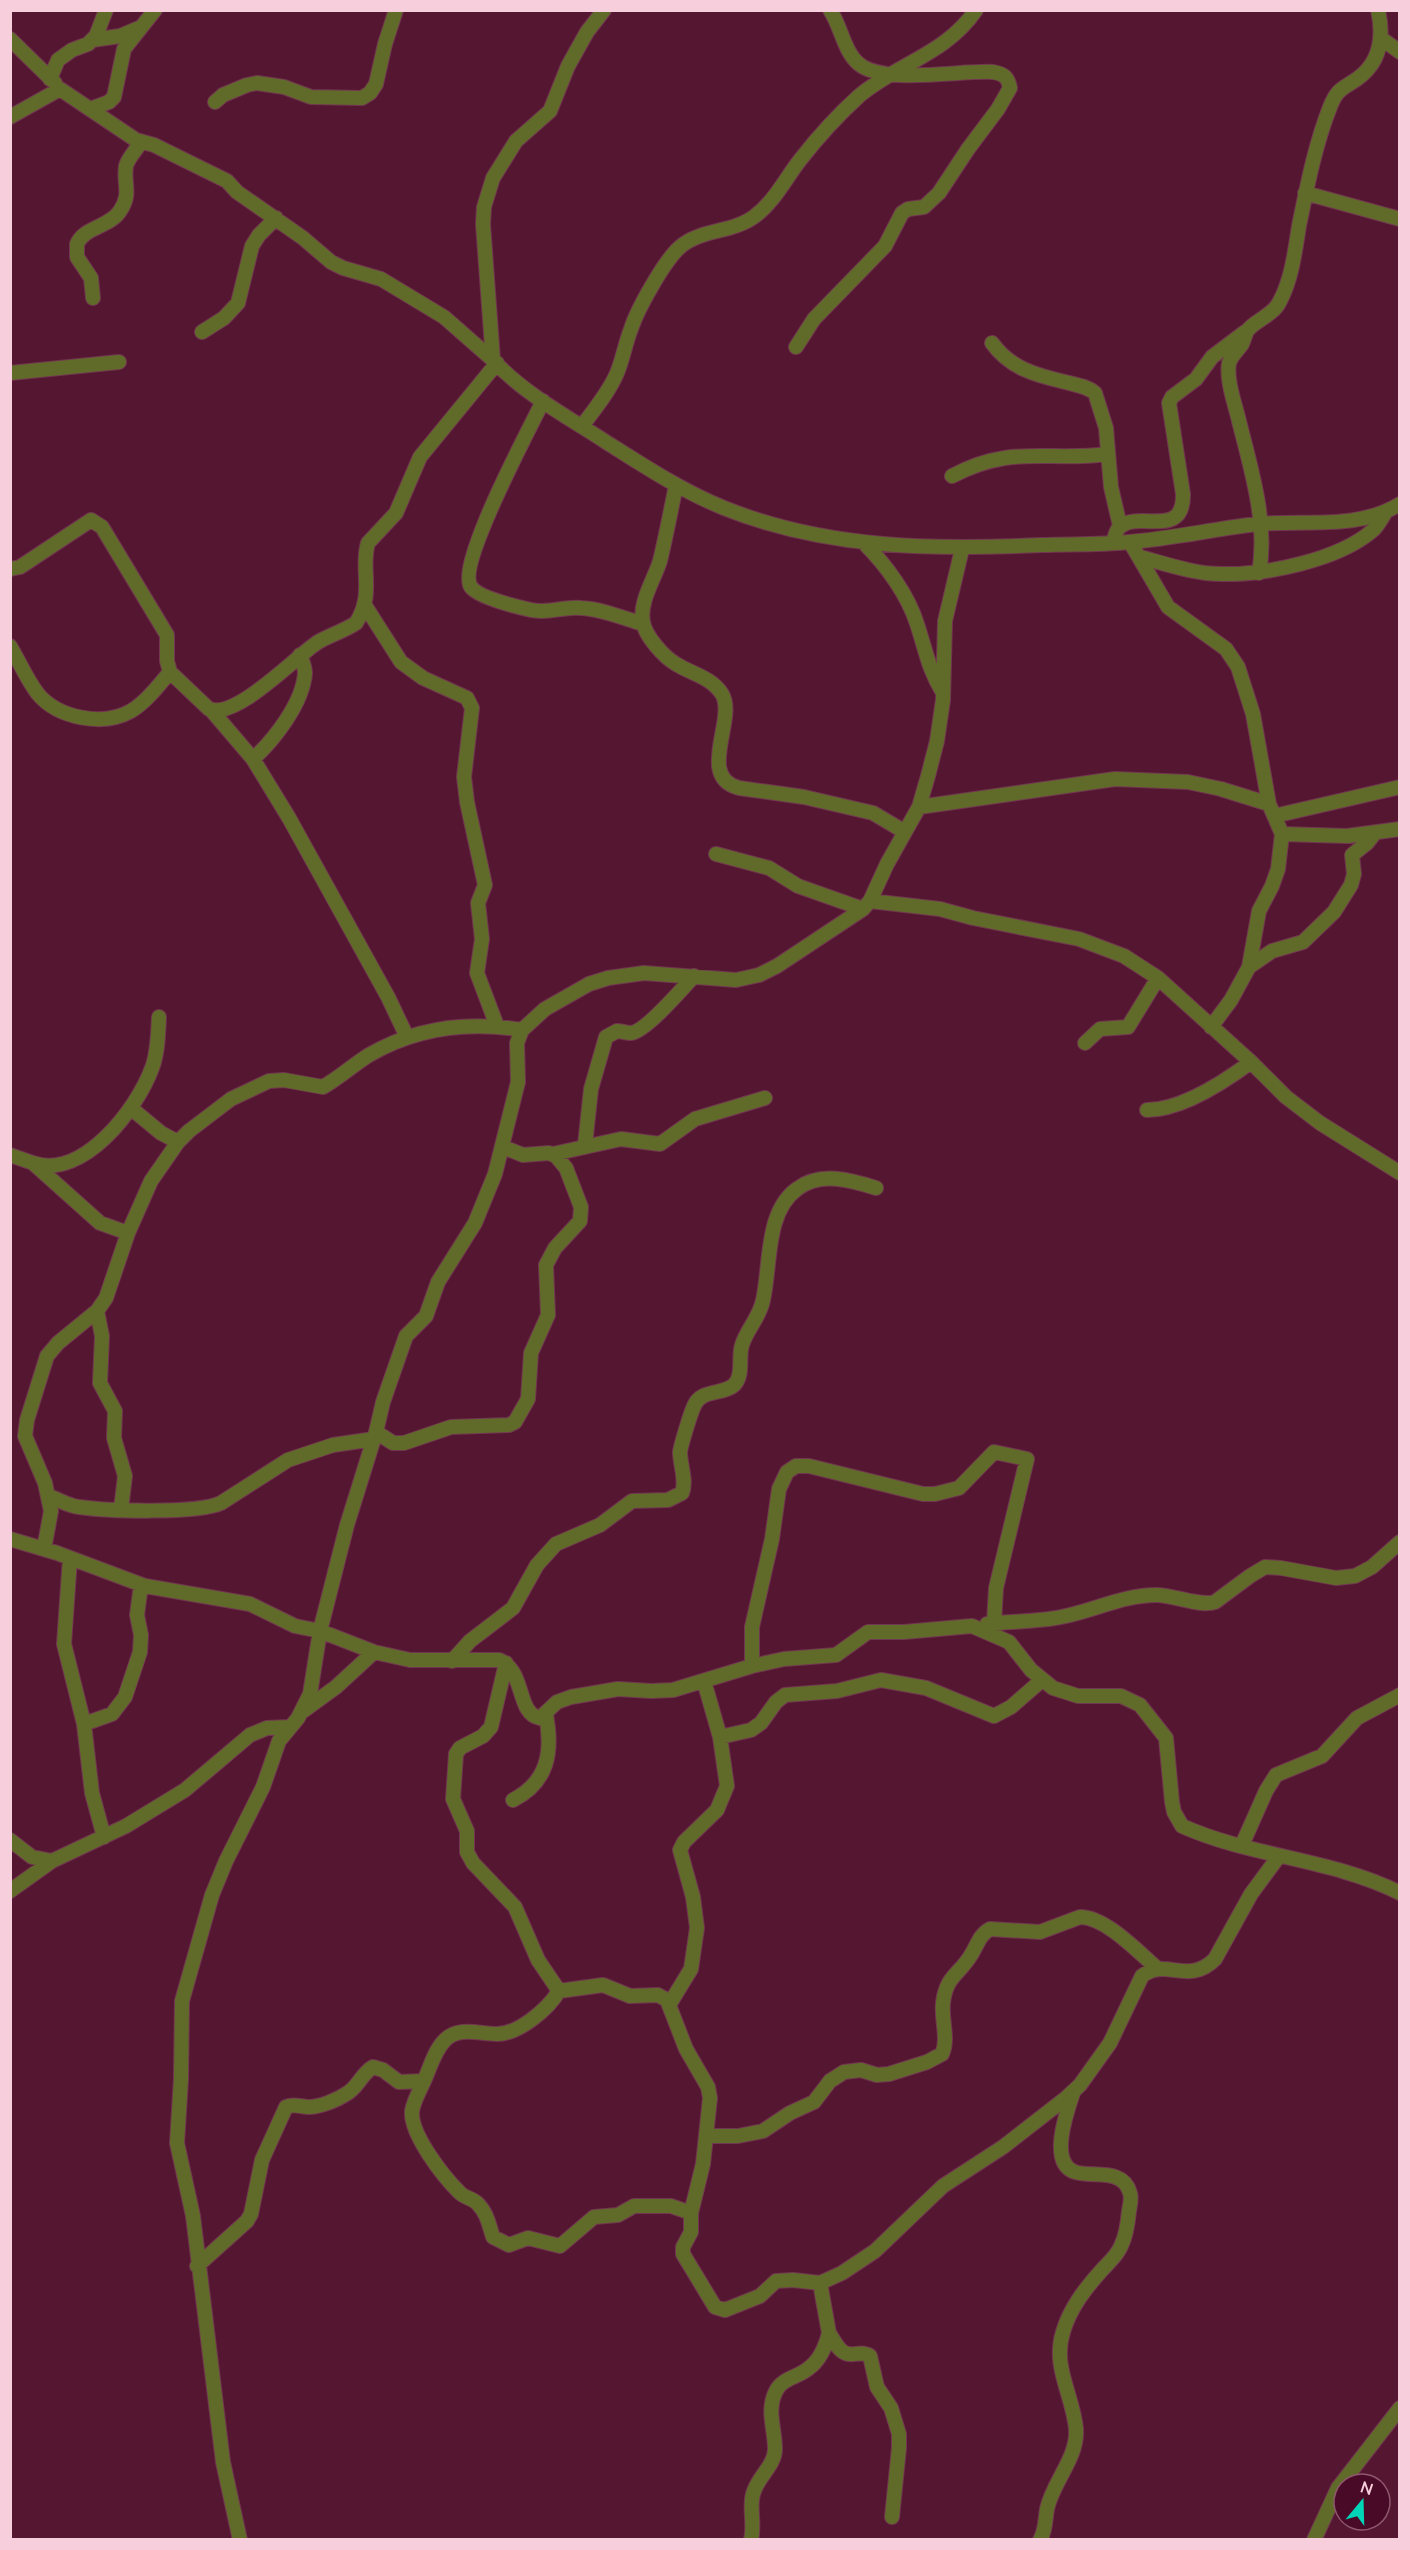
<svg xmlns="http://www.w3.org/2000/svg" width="1410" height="2550" font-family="Mulish,sans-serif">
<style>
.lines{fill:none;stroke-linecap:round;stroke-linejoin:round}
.minor-casing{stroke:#723750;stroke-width:16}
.minor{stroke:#616b29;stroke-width:14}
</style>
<rect width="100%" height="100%" fill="#551631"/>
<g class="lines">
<defs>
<path id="minor" d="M604 10 587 32 568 66 550 111 516 141 493 178 484 207 483 224 493 360C524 394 568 417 606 442 644 466 682 491 724 508 826 549 934 550 1042 545 1071 544 1101 545 1129 542 1169 539 1209 530 1249 525 1299 518 1354 532 1400 504
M10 39 55 83
M1382 39 1400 52
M92 40 120 36 139 28
M50 79 58 60 72 50 88 44 96 36 106 10
M215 102 223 95 247 85 257 83 284 87 311 97 362 98 370 93 376 84 385 44 396 10
M90 109 109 102 114 97 124 49 155 10
M10 117 60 89 136 140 154 145 227 181 237 192 303 238 331 262 343 268 381 279 444 317 493 360
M1305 193 1400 219
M93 298 91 278 77 257V244C84 227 110 227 120 211 132 193 123 184 126 166 128 158 137 149 141 142
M202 332 224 318 238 303 252 246 259 235 276 218
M992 343C1010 368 1035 375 1065 382 1076 385 1087 386 1095 393L1106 428 1111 487 1120 526
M796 347 814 319 885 246 902 213 908 209 924 207 939 193 968 149 998 109 1010 88C1008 77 1004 74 993 72 961 70 884 85 859 64 844 52 841 26 830 10
M10 373 119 362
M543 401C530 428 456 565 471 587 479 598 518 607 531 610 549 614 564 606 581 608 602 609 623 618 643 624
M582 426C594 410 609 392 617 373 623 359 625 344 631 329 637 310 664 261 680 247 700 229 733 233 755 216 774 202 786 178 800 160 818 137 838 115 859 96 898 63 945 55 976 10
M952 476C1012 444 1047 462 1108 454
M676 485C671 510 666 536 660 561 654 580 639 602 643 622 645 636 664 657 676 664 692 674 711 677 722 694 737 719 696 777 739 788L804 797 873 813 905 832
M1130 542 1168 607 1226 649 1238 667 1253 714 1269 804 1282 834 1278 869 1272 886 1259 911 1249 967 1231 1000 1211 1027
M1113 543C1115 537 1116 529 1121 526 1141 511 1184 539 1183 494L1169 403 1172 397 1196 379 1212 357 1245 332
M865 544C886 565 908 595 917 624 926 651 928 668 943 693
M1140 557C1166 564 1194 574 1222 574 1266 575 1338 560 1372 531 1378 526 1381 519 1385 513
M10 569 20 567 91 520 102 527 167 635V661L170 672 209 709C236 720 295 657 318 642 330 635 344 631 356 623 375 594 360 568 368 543L396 513 420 457 497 363
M1259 573C1268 523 1251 469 1239 421 1235 404 1226 380 1229 363 1231 356 1238 350 1242 344 1244 340 1245 335 1247 331 1255 320 1273 316 1280 301 1292 278 1295 251 1299 226 1307 187 1315 145 1330 107 1337 89 1342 89 1357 79 1381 62 1384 37 1378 10
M364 604 401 662 423 678 467 698 472 708 464 777 467 802 485 885 478 903 482 939 477 973 497 1026
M10 646C19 661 27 680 38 694 58 718 103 727 131 711 146 702 159 685 170 672
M212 711 253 759 289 818 388 997 407 1037
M253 759C274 740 303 703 305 673 305 667 302 660 300 655
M919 807 1115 779 1188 782 1221 789 1269 804
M1274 816 1400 787
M1282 834 1347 836 1400 829
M716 854 769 868 798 886 863 909
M870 901 940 909 973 918 1079 939 1124 956 1158 978 1251 1062 1286 1097 1320 1123 1400 1173
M1249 967 1272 951 1303 942 1334 912 1351 885 1354 874 1352 855 1367 843 1374 834
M1085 1043 1100 1029 1128 1027 1158 978
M132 1109 161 1133 178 1142
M1147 1110C1182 1110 1224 1082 1251 1062
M585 1145 591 1089 606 1037 617 1031C621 1031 626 1033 631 1033 645 1032 683 988 694 976
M553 1154 621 1139 660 1144 695 1119 765 1098
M10 1155 33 1163 100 1223 128 1233
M33 1163C83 1180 137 1109 152 1068 158 1052 158 1034 159 1017
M97 1311 102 1336 100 1383 115 1411 114 1438 125 1476 121 1509
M376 1432 393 1443H404L451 1427 509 1425 515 1422 528 1399 531 1353 548 1315 546 1265 555 1248 580 1221 581 1207 566 1168 556 1156 549 1153 523 1155 503 1147
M48 1496C58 1499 68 1506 79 1507 107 1511 197 1514 221 1503L288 1460 333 1445 374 1439
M10 1539 57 1553 145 1586 250 1604 295 1626 320 1631 374 1652 410 1660H499C526 1671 516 1714 540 1718L557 1702 571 1697 618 1689 651 1691 673 1690 752 1666 784 1659 836 1655 868 1632H904L972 1626 1009 1642 1031 1670 1053 1688 1078 1696H1121L1140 1705 1166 1738 1172 1802 1174 1812 1182 1826C1251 1857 1333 1859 1400 1893
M44 1549 51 1511 45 1483 25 1436 27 1420 47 1356 58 1343 97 1311 106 1298 128 1233 151 1181 178 1142 189 1131 231 1099 269 1081 284 1080 323 1087C339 1078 353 1065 369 1055 417 1027 468 1021 522 1030
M70 1558 64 1644 84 1724 92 1793 104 1837
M987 1624C1011 1621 1037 1622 1061 1617 1093 1611 1123 1595 1156 1595 1174 1595 1201 1607 1215 1602L1250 1576 1265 1567 1281 1568 1336 1578 1355 1576 1372 1567 1400 1542
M452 1661 470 1641 513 1608 537 1565 556 1544 600 1525 632 1501 668 1500 682 1493C687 1481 680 1465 680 1452 681 1445 691 1411 695 1404 703 1389 723 1395 734 1385 744 1375 738 1357 742 1345 747 1329 760 1317 763 1300 771 1265 765 1212 797 1189 820 1171 851 1180 876 1188
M506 1663 491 1727 483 1736 460 1748 456 1754 453 1799 467 1831V1852L473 1863 515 1907 538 1960 559 1991 603 1985 630 1996 658 1995 667 2000 686 2049 708 2087 710 2098 703 2164 691 2213V2232L683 2247V2254L715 2307 725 2310 760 2296 776 2281 793 2280 820 2283 842 2273 875 2251 943 2186 1003 2147 1066 2098 1080 2085 1110 2043 1142 1976C1166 1957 1188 1986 1215 1959L1251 1894 1279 1856
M752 1666V1627L772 1539 779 1489 787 1472 796 1466H809L923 1494H935L959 1488 994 1452 1027 1459 996 1588 994 1623
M303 1711 336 1687 374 1652
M84 1724 112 1714 125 1697 140 1652 141 1635 137 1615 141 1585
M720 1737 751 1730 761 1723 776 1702 785 1695 837 1691 881 1680 926 1688 994 1716 1011 1707 1042 1680
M513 1800C548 1782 553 1752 546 1715
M10 1840 32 1857 52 1861
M1242 1845 1266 1791 1276 1775 1322 1756 1357 1718 1400 1695
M10 1891 52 1861 126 1826 185 1790 250 1735 267 1728 289 1727
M559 1991C548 2009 519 2034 497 2034 480 2034 458 2026 445 2040 434 2051 430 2068 424 2081 420 2090 414 2100 412 2111 410 2134 443 2176 459 2192 464 2198 473 2198 478 2204 487 2213 489 2225 493 2237L509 2245 528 2238 560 2246 594 2217 618 2215 634 2206H671L691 2213
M669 2005 691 1969 697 1928 693 1897 680 1850 684 1842 717 1810 727 1786 720 1737 704 1681
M707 2136H738L763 2131 790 2113 814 2102 830 2081 844 2072 861 2070 877 2075 889 2074 927 2062 942 2054C949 2039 941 2019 943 2003 946 1976 959 1975 971 1955 977 1946 979 1935 990 1929L1040 1932 1080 1917C1106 1917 1138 1952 1158 1969
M197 2266 247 2221 251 2214 262 2160 286 2107C294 2103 301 2107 309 2107 320 2107 337 2100 346 2094 358 2088 361 2074 373 2067L383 2070 399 2082 424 2081
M829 2333C833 2339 838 2350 845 2353 853 2357 861 2350 870 2356L877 2387 891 2408 899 2434V2448L892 2517
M240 2540 223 2462 193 2216 177 2143 181 2079 182 2001 212 1895 226 1861 263 1787 279 1741 298 1718 310 1694 320 1631 347 1525 376 1432 383 1402 406 1336 426 1316 438 1282 475 1223 495 1174 518 1082 517 1043 522 1030 545 1009 589 984 608 978 644 973 736 980 759 975 777 966 863 909 870 901 887 864 919 807 928 776 937 741 943 700 945 621 962 549
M751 2540C755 2524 749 2508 753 2494 757 2477 775 2466 775 2449 775 2429 766 2410 776 2391 782 2378 799 2377 809 2368 820 2360 826 2345 829 2333L820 2283
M1040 2540C1046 2530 1045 2520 1047 2509 1053 2481 1078 2458 1076 2429 1073 2395 1052 2367 1063 2332 1070 2308 1085 2289 1101 2271 1108 2263 1117 2256 1121 2246 1126 2236 1128 2222 1129 2211 1130 2205 1132 2198 1130 2193 1123 2167 1092 2178 1075 2172 1048 2163 1067 2111 1073 2093
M1314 2540 1338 2488 1400 2408"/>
</defs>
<!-- minor casing -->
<use href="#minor" class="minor-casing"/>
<!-- minor -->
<use href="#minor" class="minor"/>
</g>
<!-- border -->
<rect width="1410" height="2550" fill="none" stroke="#f7cedb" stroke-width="24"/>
<!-- north arrow -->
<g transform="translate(1362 2502) rotate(19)"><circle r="28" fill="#490a27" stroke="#8f586f" stroke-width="1.5"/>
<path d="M0-4.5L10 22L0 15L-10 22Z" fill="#00d5b7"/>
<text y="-9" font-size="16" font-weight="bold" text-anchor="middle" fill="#f7cedb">N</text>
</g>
</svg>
